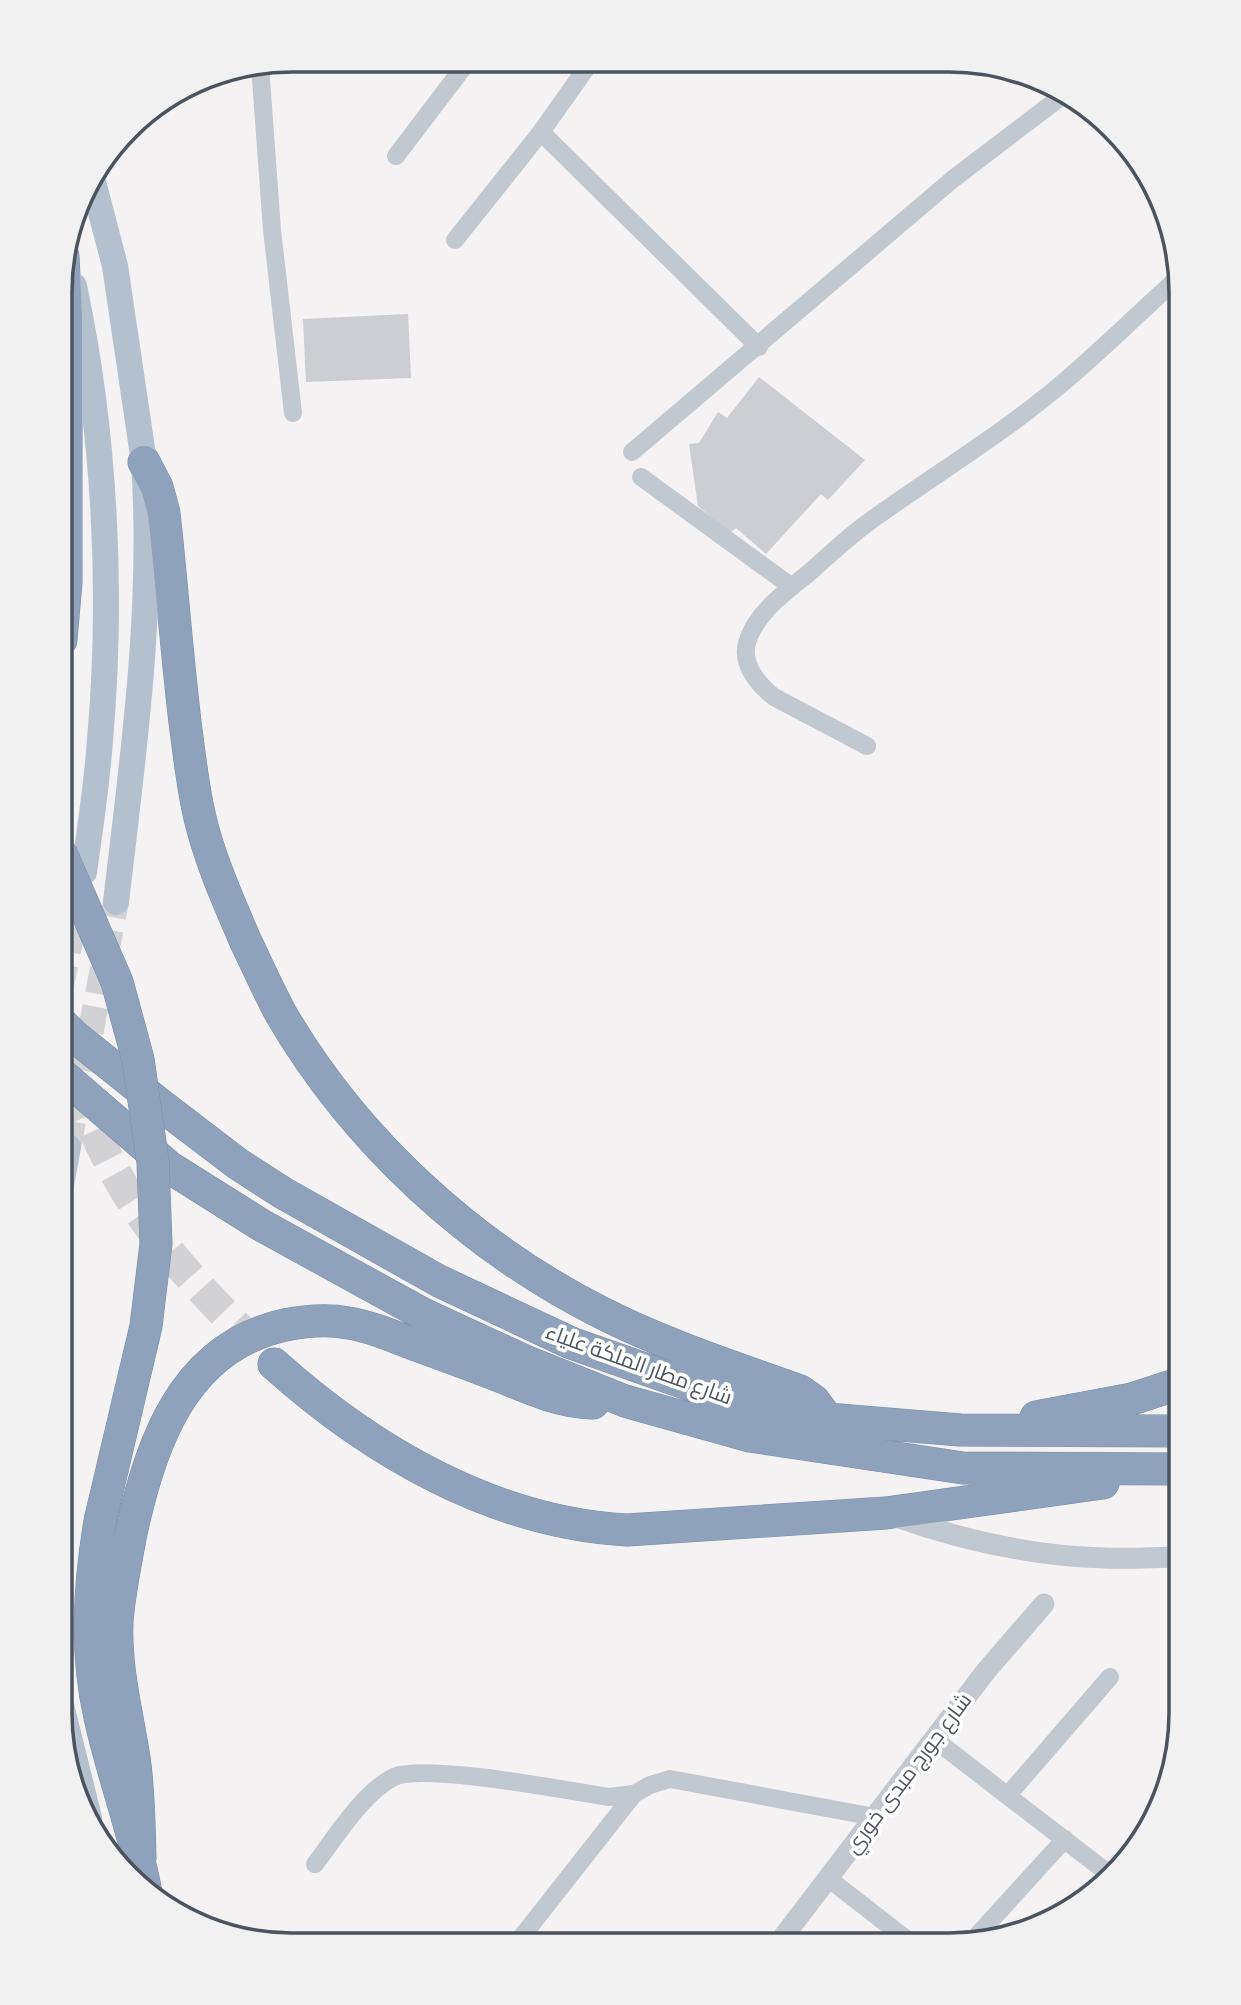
<svg xmlns="http://www.w3.org/2000/svg" width="1241" height="2005" font-family="'Archivo Narrow',Cairo,sans-serif">
<style>
.building{fill:#ccced4}
.lines{fill:none;stroke-linecap:round;stroke-linejoin:round}
.primary-tunnel{stroke:#d2d2d4;stroke-width:26;stroke-dasharray:26 13;stroke-linecap:butt}
.motorway-tunnel{stroke:#d2d2d4;stroke-width:32;stroke-dasharray:32 16;stroke-linecap:butt}
.motorway-casing{stroke:#798da8;stroke-width:33}
.minor{stroke:#c1c8cf;stroke-width:18}
.tertiary{stroke:#c1c8cf;stroke-width:21}
.primary{stroke:#b4c0ce;stroke-width:26}
.motorway{stroke:#8ea2bc;stroke-width:32}
.motorway-bridge-casing{stroke:#798da8;stroke-width:33;stroke-linecap:butt}
.motorway-bridge{stroke:#8ea2bc;stroke-width:32}
.labels{text-anchor:middle;dominant-baseline:central;stroke-width:7;stroke-linejoin:round;paint-order:stroke}
.street-label{font-size:21px;fill:#4b545e;stroke:#fff}
.rim{fill:none;stroke:#4b545e;stroke-width:3.5}
</style>
<rect width="100%" height="100%" fill="#f4f2f2"/>
<!-- building -->
<path class="building" d="M408 314 411 378 306 382 303 319Z
M759 377 865 460 828 500 821 494 766 554 736 528 730 533 698 506 689 444 699 443 718 412 727 418Z"/>
<g class="lines">
<!-- primary-tunnel -->
<path class="primary-tunnel" d="M60 990 81 888
M68 1147 116 902"/>
<!-- motorway-tunnel -->
<path class="motorway-tunnel" d="M60 1041C81 1103 106 1166 145 1220 182 1273 229 1318 274 1364"/>
<defs>
<path id="motorway" d="M144 462 157 487 164 513C172 585 177 658 186 730 190 759 193 789 200 818 210 860 228 900 245 940 257 965 268 990 281 1014 355 1141 471 1247 602 1313 665 1345 733 1367 800 1391L814 1401 827 1419
M61 640 66 582V317L63 256
M60 1022 74 1036 158 1103 238 1164 283 1193 439 1281 571 1343 716 1394 756 1405 827 1419 960 1430 1181 1431
M60 1073 169 1167 261 1225 423 1314 525 1361 625 1401 750 1436 963 1468 1181 1469
M274 1364C371 1451 494 1523 627 1530L886 1513 1103 1483
M1036 1417 1132 1399 1181 1383
M100 1521C89 1587 85 1652 100 1717 113 1777 135 1833 146 1893
M140 1858C139 1824 139 1791 134 1758 127 1713 115 1668 117 1622 119 1594 125 1566 130 1538 149 1447 182 1347 285 1325 305 1321 327 1319 348 1323 368 1326 388 1334 408 1342 441 1354 474 1366 507 1379 535 1391 562 1402 593 1403"/>
</defs>
<!-- motorway casing -->
<use href="#motorway" class="motorway-casing"/>
<!-- minor -->
<path class="minor" d="M260 66 272 230 293 413
M541 132 759 347
M396 156 469 60
M455 240 541 132 592 60
M632 452 953 179 1062 96
M641 477 792 587
M867 746 774 697C759 685 741 665 747 643 755 613 787 591 810 572 828 556 846 539 866 524 932 476 1003 434 1065 381 1104 348 1141 311 1179 277
M934 1739 1109 1874
M1008 1795 1110 1677
M315 1864C335 1838 364 1791 394 1777 424 1763 569 1791 609 1797L634 1794 650 1785 670 1779 875 1817
M829 1879 914 1945
M972 1941 1065 1839
M516 1944 634 1794"/>
<!-- tertiary -->
<path class="tertiary" d="M894 1516C961 1540 1034 1556 1105 1558 1131 1559 1156 1557 1181 1557
M777 1945 986 1671 1044 1604"/>
<!-- primary -->
<path class="primary" d="M92 178 115 266 144 462C154 609 133 756 116 902
M74 286C105 432 113 592 100 740 97 784 90 828 84 872
M60 1190 68 1147
M60 1701 89 1818"/>
<!-- motorway -->
<use href="#motorway" class="motorway"/>
<defs>
<path id="motorway-bridge" d="M61 853 117 982 138 1059 153 1163 156 1244 146 1326 100 1521"/>
</defs>
<!-- motorway-bridge casing -->
<use href="#motorway-bridge" class="motorway-bridge-casing"/>
<!-- motorway-bridge -->
<use href="#motorway-bridge" class="motorway-bridge"/>
</g>
<g class="labels">
<!-- street labels -->
<g class="street-label">
<text transform="translate(639 1364) rotate(20)">شارع مطار الملكة علياء</text>
<text transform="translate(908 1773) rotate(-53)">شارع جورج مبدى خوري</text>
</g>
</g>
<!-- crop -->
<path d="M0 0H1241V2005H0ZM292 72H949A220 220 0 0 1 1169 292V1713A220 220 0 0 1 949 1933H292A220 220 0 0 1 72 1713V292A220 220 0 0 1 292 72Z" fill="#f1f1f2" fill-rule="evenodd"/>
<path class="rim" d="M292 72H949A220 220 0 0 1 1169 292V1713A220 220 0 0 1 949 1933H292A220 220 0 0 1 72 1713V292A220 220 0 0 1 292 72Z"/>
</svg>
